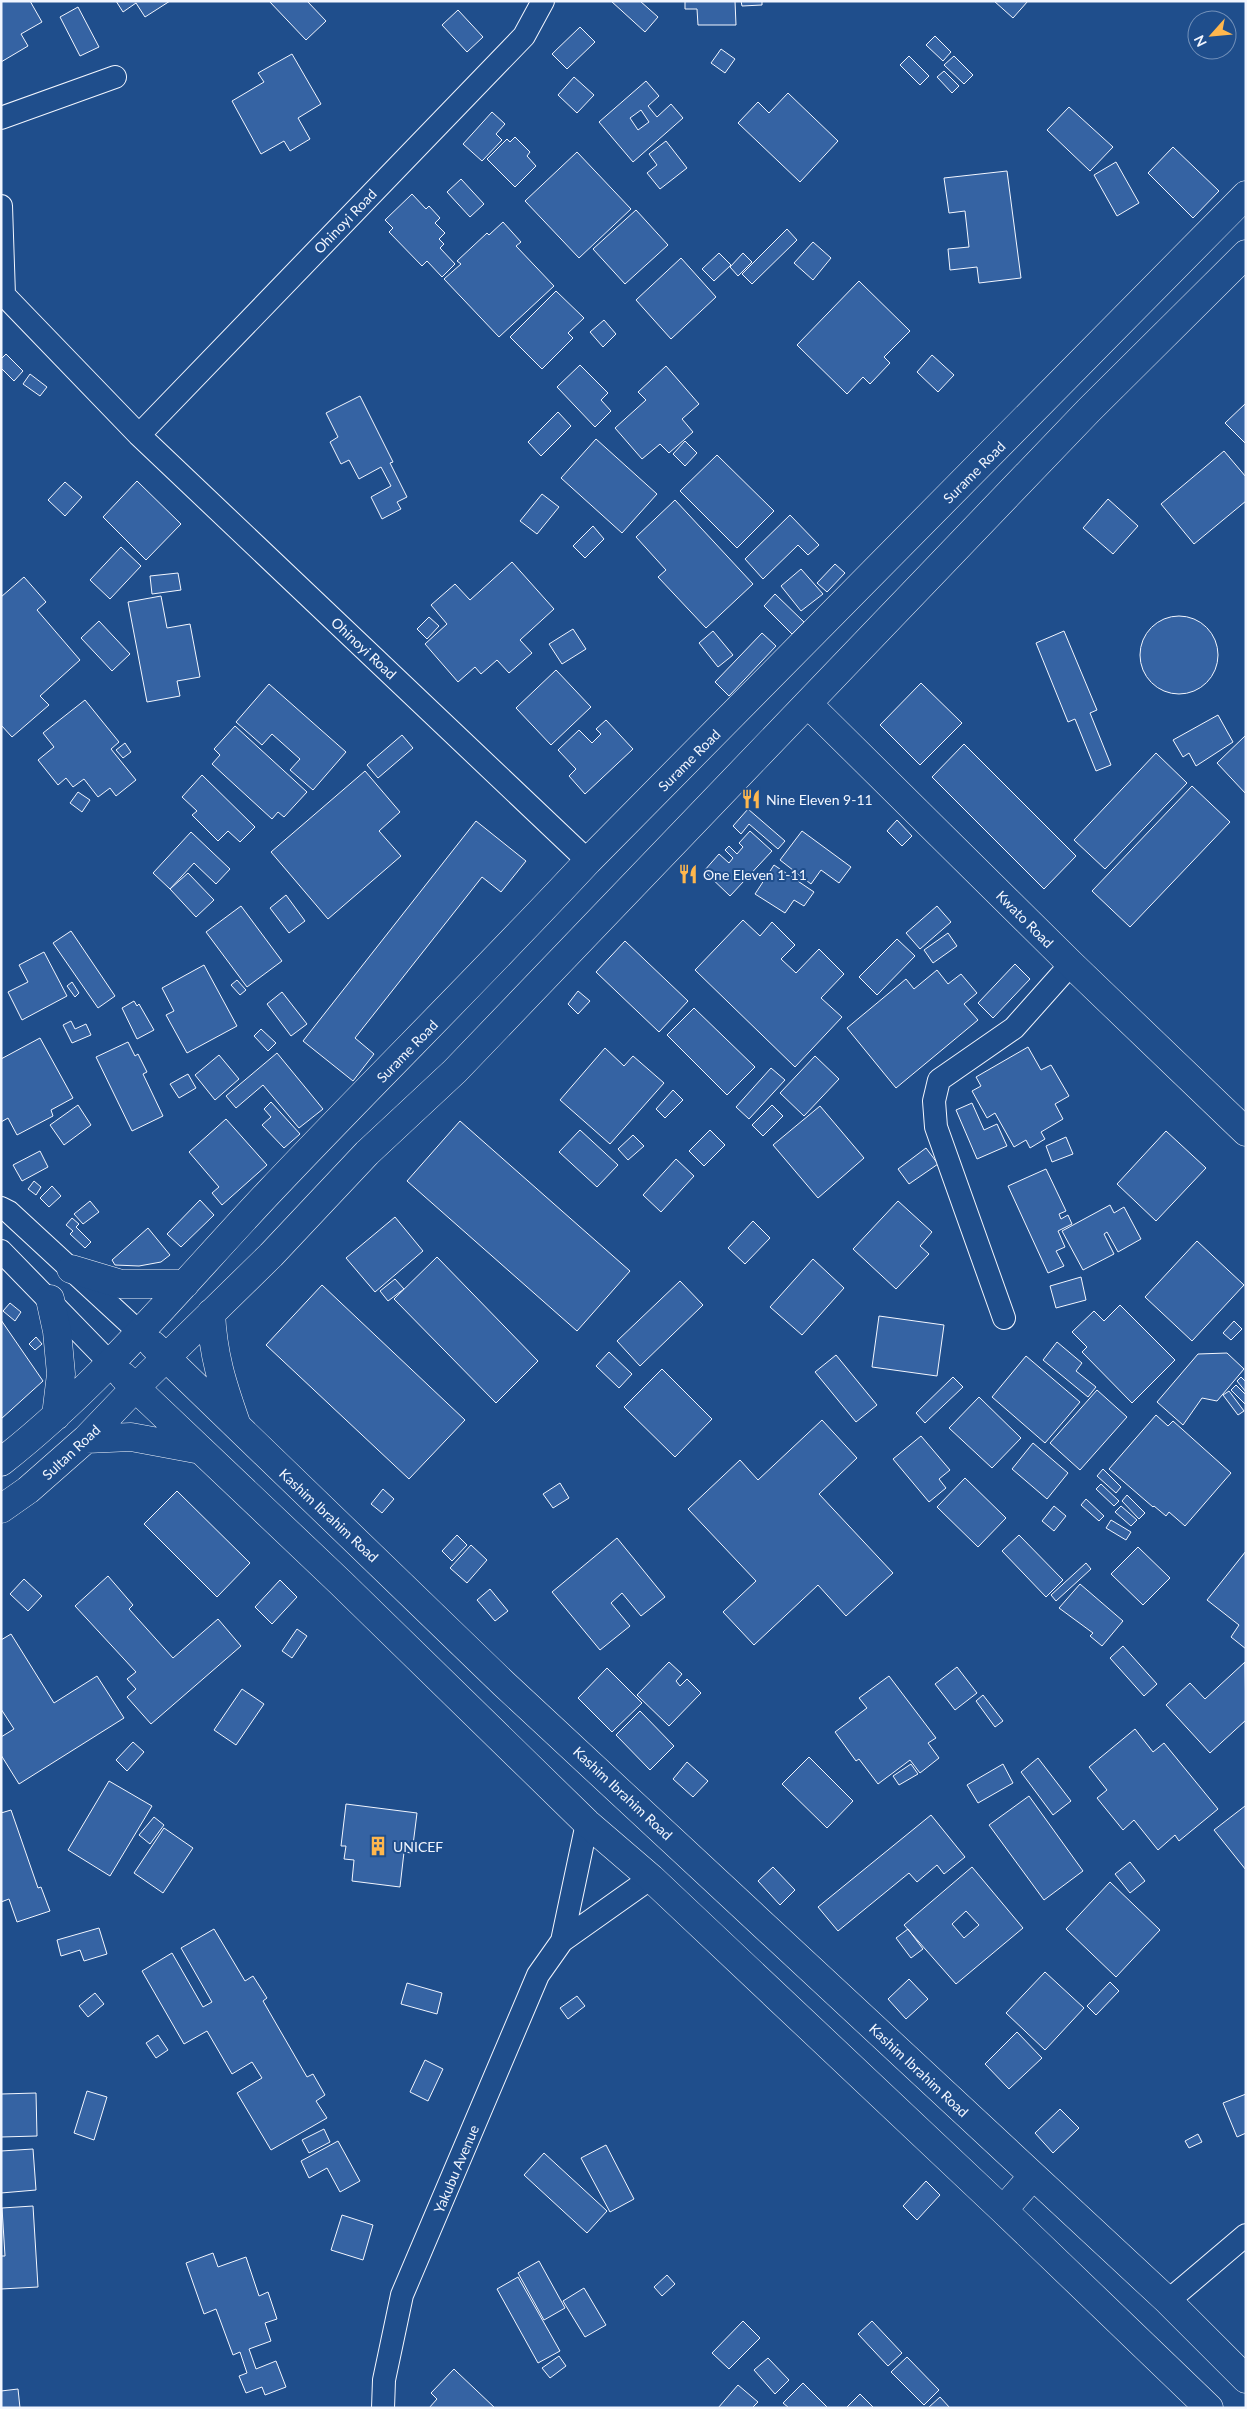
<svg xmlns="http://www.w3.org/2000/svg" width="1247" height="2409" font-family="Lato,sans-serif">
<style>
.building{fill:#3563a3;stroke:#f2f6ff;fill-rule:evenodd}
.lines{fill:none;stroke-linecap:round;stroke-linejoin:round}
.minor-casing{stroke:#f2f6ff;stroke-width:24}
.tertiary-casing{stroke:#f2f6ff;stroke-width:29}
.minor{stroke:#1f4e8c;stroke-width:22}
.tertiary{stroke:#1f4e8c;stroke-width:28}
.labels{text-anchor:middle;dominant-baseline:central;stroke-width:4;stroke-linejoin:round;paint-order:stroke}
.street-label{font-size:14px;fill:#f2f6ff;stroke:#1f4e8c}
.poi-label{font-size:14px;fill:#f2f6ff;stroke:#1f4e8c;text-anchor:start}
</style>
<rect width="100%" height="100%" fill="#1f4e8c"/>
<!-- building -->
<path class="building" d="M1 1H30L42 22 21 34 28 46 1 62Z
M116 1H170L145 17 136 3 123 12Z
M269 1H307L326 21 306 40Z
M611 1H640L658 17 645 32Z
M685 1H735L736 25H698L697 9H685Z
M741 1H762V5L742 6Z
M994 1H1028L1013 18Z
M78 7 99 47 80 56 60 17Z
M458 10 483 37 467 52 442 25Z
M580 27 595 42 567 69 552 54Z
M935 36 951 52 943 61 926 45Z
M721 49 735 59 725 73 711 63Z
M292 54 321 104 298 118 310 139 290 151 284 141 261 154 232 101 264 82 258 73Z
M909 56 929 76 920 85 900 65Z
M954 56 973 75 964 84 944 65Z
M944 71 959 86 952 93 937 77Z
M574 77 594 95 577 113 558 95Z
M646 81 659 96 648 106 657 117 671 104 683 118 633 162 599 122ZM641 110 649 122 638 130 630 118Z
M788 93 838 141 800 182 738 123 758 102 769 113Z
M1069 107 1113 147 1090 171 1047 130Z
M492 112 505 124 496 134 502 140 482 161 463 144Z
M515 137 530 152 527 156 536 166 515 187 487 159 507 139 510 142Z
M666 141 687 168 660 189 647 173 657 165 649 154Z
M1173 147 1219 191 1193 218 1148 173Z
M577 152 631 209 579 258 525 201Z
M1116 162 1139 203 1117 216 1094 175Z
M1007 171 1021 278 979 283 977 267 950 270 948 249 969 247 965 211 949 213 944 178Z
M461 179 484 204 470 217 447 192Z
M412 194 426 209 429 206 440 218 435 223 445 233 439 239 444 244 440 248 455 264 442 277 427 261 422 266 389 232 393 228 385 220Z
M636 210 668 245 625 284 593 249Z
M503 222 521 242 516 246 554 286 499 337 444 279 461 264 457 261 487 233 489 235Z
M787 229 797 240 752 284 742 274Z
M813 242 831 258 813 280 794 263Z
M719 253 731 265 714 281 702 269Z
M743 253 752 262 738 276 730 267Z
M681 258 716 297 671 339 636 300Z
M859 281 910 331 884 357 890 363 870 384 863 377 847 394 797 345Z
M556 291 584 318 568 333 573 338 542 369 510 337Z
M604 320 616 334 603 347 590 332Z
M6 354 23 371 14 381 1 368V359Z
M932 355 954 375 938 392 917 372Z
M580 365 608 393 601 400 611 411 595 427 557 387Z
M666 366 699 404 682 419 693 432 669 453 660 444 642 459 615 428 646 400 638 392Z
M30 374 47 387 40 396 23 384Z
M360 396 393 462 390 463 407 497 397 502 401 509 382 519 371 497 391 486 381 467 359 479 349 460 341 464 330 442 338 437 326 413Z
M1246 403V444L1225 423Z
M558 412 571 426 541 456 528 442Z
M596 439 657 494 622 533 561 478Z
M685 441 697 453 685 466 673 454Z
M1224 451 1246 477V501L1194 544 1161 504Z
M717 455 774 511 737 548 680 491Z
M137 481 181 524 146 560 103 517Z
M65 482 82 497 65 516 48 500Z
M542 494 559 507 537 534 520 521Z
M1108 499 1138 526 1113 554 1083 528Z
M675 500 753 584 706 628 658 577 666 570 636 537Z
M790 515 819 545 808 555 798 545 763 579 745 559Z
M593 526 604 539 585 558 573 546Z
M121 547 141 566 110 599 90 580Z
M512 562 554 609 520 640 532 653 509 673 497 660 481 674 475 667 458 682 425 644 447 624 431 605 455 584 470 600Z
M835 564 845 573 827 592 817 583Z
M801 569 823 594 801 611 781 586Z
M178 573 181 590 152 594 150 576Z
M24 577 46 602 37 610 80 660 40 696 49 705 12 737 1 725V597Z
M775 594 804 622 792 634 764 606Z
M161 596 167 628 190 624 200 677 177 681 180 696 147 702 128 602Z
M1140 655a39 39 0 1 1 78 0a39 39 0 1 1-78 0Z
M429 617 439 626 427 639 417 629Z
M99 621 130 654 112 671 81 638Z
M573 629 586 649 562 664 549 644Z
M713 631 733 655 718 667 699 643Z
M1064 631 1097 710 1090 713 1111 765 1096 771 1075 719 1068 722 1036 643Z
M762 633 776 646 729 696 715 682Z
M556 670 591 707 551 745 516 708Z
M921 683 962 723 920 765 880 725Z
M269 684 346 752 313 790 290 770 300 759 272 734 262 745 236 722Z
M85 700 119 742 111 749 136 780 116 796 110 788 98 797 84 779 73 787 66 778 58 785 38 760 54 747 43 733Z
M1218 715 1233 742 1196 766 1189 753 1183 757 1173 740Z
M606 720 633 749 585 794 569 776 576 769 558 750 579 730 592 743 601 734 596 729Z
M235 726 307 792 284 817 278 812 272 819 212 764 220 755 214 749Z
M402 735 413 748 378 778 367 765Z
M1246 735V794L1217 763Z
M125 743 131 752 123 758 116 750Z
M964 744 1076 856 1044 889 932 777Z
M1156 753 1187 783 1105 869 1074 840Z
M365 771 400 812 379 831 401 856 328 919 271 852Z
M202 775 255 827 240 842 228 831 218 841 192 815 197 811 182 797Z
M1192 786 1230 822 1130 927 1092 891Z
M78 792 90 800 82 812 70 803Z
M748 809 785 841 778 849 749 824 741 834 733 826Z
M897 820 912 836 902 846 887 831Z
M476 821 526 861 501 892 482 877 355 1038 374 1054 353 1081 303 1041Z
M750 831 772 851 730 896 704 871 719 854 729 863 733 858 725 850 729 846 737 854 743 847 739 843Z
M802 831 851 867 839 883 821 870 811 884 780 860Z
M191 832 230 869 216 884 194 863 170 889 153 873Z
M774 865 814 892 804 906 794 900 785 913 755 894Z
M188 873 214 900 196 917 170 889Z
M286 895 305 921 289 933 270 908Z
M241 906 282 961 247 987 206 932Z
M937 906 951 922 920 949 906 933Z
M743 920 760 936 772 922 795 945 781 959 796 973 819 949 844 974 821 998 842 1017 795 1067 695 970Z
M71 931 115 996 98 1008 53 943Z
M948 933 957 946 933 963 924 950Z
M897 939 915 956 877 995 859 977Z
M625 941 688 1001 659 1032 596 972Z
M44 952 67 996 22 1020 8 992 28 982 19 965Z
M1015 964 1030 979 993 1018 978 1003Z
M204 965 237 1026 187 1053 166 1015 174 1011 162 988Z
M937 970 948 984 961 974 977 993 964 1004 978 1020 896 1088 847 1028 906 979 914 989Z
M237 980 246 990 240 995 231 985Z
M72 982 79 993 75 997 67 986Z
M578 991 590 1001 578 1014 568 1004Z
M282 992 307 1024 291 1036 267 1004Z
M134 1001 137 1006 139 1004 154 1030 137 1039 122 1008Z
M694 1008 755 1067 727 1095 667 1035Z
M71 1021 75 1029 86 1024 91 1035 72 1043 63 1025Z
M261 1029 276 1043 268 1051 254 1036Z
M40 1038 73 1098 51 1110 53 1116 17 1135 8 1118 1 1122V1059Z
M128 1042 135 1056 138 1054 147 1072 143 1074 163 1116 132 1131 96 1057Z
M1028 1047 1041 1070 1051 1065 1069 1096 1055 1104 1063 1119 1041 1132 1045 1139 1030 1148 1026 1140 1014 1147 995 1113 987 1118 972 1091 981 1086 976 1077Z
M605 1048 624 1066 633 1056 664 1083 610 1144 560 1100Z
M277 1053 323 1109 299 1128 263 1085 236 1108 226 1096Z
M219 1055 239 1079 215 1100 195 1075Z
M815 1056 839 1079 804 1116 780 1093Z
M771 1068 785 1080 749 1119 736 1107Z
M188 1074 196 1088 179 1098 170 1084Z
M673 1090 683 1100 665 1118 656 1109Z
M271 1102 300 1134 284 1148 262 1125 271 1117 264 1109Z
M972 1103 984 1130 997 1124 1007 1146 977 1159 956 1110Z
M78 1105 91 1125 64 1145 50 1125Z
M772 1105 783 1116 763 1136 752 1125Z
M820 1106 864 1158 818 1198 773 1145Z
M226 1119 267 1165 222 1205 212 1193 219 1187 189 1152Z
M460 1121 630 1271 577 1331 407 1181Z
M580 1130 618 1165 597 1187 559 1152Z
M710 1130 725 1145 704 1166 689 1151Z
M1166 1131 1206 1168 1156 1221 1117 1184Z
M633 1135 644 1146 628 1160 618 1149Z
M1066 1137 1073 1154 1052 1162 1046 1146Z
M926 1148 938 1164 909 1184 898 1169Z
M40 1151 48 1167 22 1181 13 1165Z
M676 1159 694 1176 661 1212 643 1195Z
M1046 1169 1066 1211 1059 1214 1061 1219 1068 1215 1072 1224 1058 1231 1065 1247 1056 1251 1064 1266 1048 1273 1008 1186Z
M34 1181 41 1187 36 1195 28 1189Z
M52 1186 61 1196 49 1207 40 1198Z
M200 1200 214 1215 181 1247 167 1234Z
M90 1201 99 1212 83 1224 74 1214Z
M898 1201 932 1232 920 1246 929 1254 896 1289 853 1249Z
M1110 1205 1114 1213 1124 1207 1141 1239 1118 1252 1107 1232 1104 1234 1114 1254 1083 1270 1062 1231Z
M395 1217 423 1251 375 1292 346 1258Z
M72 1218 79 1224 76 1227 91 1242 85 1248 70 1234 73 1231 66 1225Z
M753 1221 770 1238 745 1264 728 1248Z
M148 1228 170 1255 161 1262 139 1266 115 1265 112 1260Z
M1197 1241 1244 1285 1192 1341 1145 1297Z
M437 1257 538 1361 496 1403 394 1299Z
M813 1259 844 1288 802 1335 770 1307Z
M1081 1277 1086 1300 1056 1308 1050 1286Z
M395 1279 404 1289 388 1301 380 1291Z
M680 1281 703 1305 640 1366 617 1341Z
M322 1285 465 1420 409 1479 266 1345Z
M10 1303 21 1312 15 1321 3 1311Z
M1120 1305 1175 1360 1132 1403 1082 1352 1087 1347 1072 1332 1094 1311 1104 1321Z
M879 1316 944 1325 937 1376 872 1367Z
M1 1320 43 1381 1 1419Z
M1234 1321 1242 1329 1231 1340 1223 1333Z
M36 1337 42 1344 35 1350 29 1344Z
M1057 1342 1082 1363 1076 1371 1096 1387 1088 1397 1043 1360Z
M609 1352 632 1374 619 1388 596 1366Z
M1227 1353 1244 1369 1217 1401 1202 1398 1183 1425 1157 1402 1198 1354Z
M836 1355 877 1405 856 1422 815 1372Z
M1026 1356 1080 1402 1045 1443 992 1397Z
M662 1369 712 1419 675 1457 624 1407Z
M953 1377 963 1387 925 1423 916 1413Z
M1241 1377 1246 1382V1392L1237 1381Z
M1236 1385 1246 1395V1405L1231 1390Z
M1097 1390 1127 1417 1080 1470 1050 1443Z
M1229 1391 1244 1411 1238 1415 1223 1395Z
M979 1397 1021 1438 992 1468 949 1428Z
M1156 1415 1168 1426 1173 1421 1231 1473 1185 1526 1169 1512 1166 1516 1154 1506 1153 1507 1109 1469Z
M822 1420 857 1458 819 1494 893 1573 846 1616 818 1585 754 1645 723 1612 756 1581 688 1509 740 1460 758 1480Z
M921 1436 950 1470 939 1479 946 1488 929 1502 893 1459Z
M1033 1443 1068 1473 1047 1499 1012 1469Z
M1103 1469 1121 1487 1116 1493 1097 1476Z
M965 1478 1006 1518 978 1547 937 1507Z
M560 1483 569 1498 553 1508 543 1494Z
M1101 1484 1119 1501 1114 1506 1096 1489Z
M383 1489 394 1499 382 1513 371 1504Z
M177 1491 250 1563 217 1597 144 1524Z
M1127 1495 1145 1513 1139 1519 1122 1501Z
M1086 1499 1104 1516 1099 1521 1081 1505Z
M1054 1506 1066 1516 1054 1531 1042 1521Z
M1121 1506 1137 1520 1131 1526 1115 1512Z
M1111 1520 1131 1532 1126 1540 1106 1528Z
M457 1535 467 1545 452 1561 442 1551Z
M1019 1535 1063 1580 1046 1597 1002 1551Z
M617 1538 665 1597 641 1616 622 1593 611 1603 630 1626 600 1650 552 1592Z
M471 1545 487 1560 467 1583 450 1568Z
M1138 1547 1170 1578 1143 1605 1111 1574Z
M1246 1551V1649L1231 1637 1239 1625 1207 1600Z
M1086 1563 1091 1569 1056 1601 1051 1595Z
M108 1576 133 1605 129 1609 173 1658 218 1619 241 1646 151 1724 127 1697 136 1689 127 1679 136 1672 75 1606Z
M24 1579 42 1596 28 1611 10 1594Z
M280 1580 297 1597 272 1624 255 1607Z
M1080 1584 1123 1621 1102 1646 1090 1636 1093 1633 1059 1608Z
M490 1589 508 1611 495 1621 477 1600Z
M297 1629 307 1636 292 1658 282 1651Z
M11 1634 54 1703 97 1676 124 1718 19 1784 1 1755V1737L14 1729 1 1709V1640Z
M1123 1646 1157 1684 1144 1696 1110 1658Z
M669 1662 682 1674 676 1681 680 1686 687 1679 701 1693 669 1726 637 1695Z
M1245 1662 1246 1720 1210 1753 1166 1705 1190 1683 1205 1699Z
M957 1667 977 1693 955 1710 935 1684Z
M607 1668 642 1703 612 1732 578 1698Z
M889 1676 936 1738 928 1743 939 1758 920 1773 910 1760 878 1784 859 1759 856 1761 835 1732 867 1708 859 1698Z
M242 1689 264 1704 236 1745 214 1730Z
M983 1695 1003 1721 995 1727 976 1701Z
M640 1711 674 1746 650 1770 616 1735Z
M1135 1729 1153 1752 1164 1743 1218 1809 1179 1841 1175 1835 1158 1850 1134 1820 1123 1830 1097 1798 1107 1790 1089 1767Z
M133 1742 144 1752 127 1771 116 1760Z
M809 1757 853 1801 827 1828 782 1784Z
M1038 1758 1071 1801 1053 1815 1021 1772Z
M687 1762 708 1781 693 1797 673 1779Z
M911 1764 918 1774 899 1785 893 1776Z
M1003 1764 1013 1783 978 1803 967 1785Z
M109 1781 152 1806 110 1876 68 1850Z
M1029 1796 1083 1871 1044 1900 989 1825Z
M346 1804 417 1813 412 1853 404 1852 400 1887 352 1881 354 1860 344 1859 346 1846H341Z
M1245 1806 1246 1807V1870L1214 1830Z
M11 1810 38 1888 41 1887 50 1911 17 1922 9 1899 1 1902V1813Z
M931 1815 965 1857 944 1874 937 1865 917 1882 909 1873 838 1931 818 1907Z
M154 1817 164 1825 150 1844 139 1835Z
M164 1828 193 1848 163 1893 134 1873Z
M1130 1862 1145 1881 1130 1893 1115 1874Z
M773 1867 795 1890 780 1905 758 1881Z
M972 1867 1023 1928 956 1984 904 1925ZM966 1911 979 1925 964 1938 952 1924Z
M1110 1882 1160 1930 1116 1977 1066 1929Z
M99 1928 107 1954 84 1961 80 1950 61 1956 57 1940Z
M214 1929 245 1981 253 1976 267 1998 263 2001 307 2077 313 2074 325 2095 316 2101 327 2118 271 2150 237 2093 262 2078 252 2062 232 2074 207 2031 184 2044 142 1971 172 1953 203 2007 212 2002 181 1948Z
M908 1929 923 1949 911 1958 896 1938Z
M1045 1972 1084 2008 1045 2050 1006 2013Z
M909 1979 928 1999 906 2019 888 1999Z
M1110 1982 1119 1991 1096 2015 1087 2006Z
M407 1983 442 1993 437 2014 401 2004Z
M95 1993 104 2004 88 2017 79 2006Z
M577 1996 585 2006 568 2019 560 2008Z
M1017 2032 1042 2058 1009 2089 985 2064Z
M158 2035 168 2050 156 2058 146 2043Z
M425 2060 443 2069 428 2101 410 2092Z
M87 2091 107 2097 94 2140 74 2133Z
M36 2093 37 2136 1 2137V2094Z
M1246 2094V2133L1237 2137 1223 2103Z
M1060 2109 1079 2128 1053 2153 1035 2133Z
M324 2129 330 2142 309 2153 302 2140Z
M1198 2134 1202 2142 1189 2148 1185 2141Z
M338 2141 360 2181 340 2192 327 2168 309 2178 301 2161Z
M606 2145 634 2199 610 2212 581 2158Z
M33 2149 36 2190 1 2193V2151Z
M544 2153 607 2211 587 2233 524 2175Z
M926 2181 940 2195 917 2220 903 2206Z
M33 2206 38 2287 1 2289V2256H5L2 2208Z
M342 2215 373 2225 363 2260 331 2250Z
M213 2253 218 2267 246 2257 259 2296 268 2292 277 2319 265 2323 271 2341 249 2349 256 2369 276 2361 286 2387 265 2395 262 2387 246 2393 239 2376 247 2373 240 2352 233 2355 216 2309 204 2314 186 2263Z
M539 2261 565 2308 544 2320 518 2273Z
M667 2275 675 2284 662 2296 654 2287Z
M518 2277 560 2351 538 2363 497 2289Z
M584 2288 606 2325 585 2337 563 2301Z
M743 2321 760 2338 729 2369 712 2353Z
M872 2321 902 2353 888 2366 858 2334Z
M559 2356 566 2366 550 2378 542 2368Z
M907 2357 939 2390 924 2405 891 2372Z
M768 2358 789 2380 775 2394 754 2370Z
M454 2369 457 2372 495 2408H429L437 2399 431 2393Z
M803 2383 828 2408H789L783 2403Z
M738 2385 758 2402 752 2408H718Z
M18 2389 20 2408H1V2391Z
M860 2394 874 2408H846Z
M940 2397 950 2408H928Z"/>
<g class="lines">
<defs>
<path id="minor" d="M1 118 115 77
M1 206 4 295
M1 292 139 435 588 861
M139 435 524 36 543 1
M1 1208 9 1212 139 1332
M1 1251 110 1363
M1004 1318 936 1127 934 1101 939 1080 1014 1028 1071 964
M562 1941 587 1823
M1168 2301 1246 2235
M383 2408 384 2380 402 2295 538 1975 562 1941 651 1878"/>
<path id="tertiary" d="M808 704 1071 964 1246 1132
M71 1269 121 1284H185
M50 1299 57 1331 61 1374 56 1416
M211 1313C213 1355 222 1383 236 1423
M153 1345 504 1684 1168 2301 1246 2379
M123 1376 341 1583 587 1823 651 1878 1003 2210 1209 2408
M86 1439 131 1437 201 1450
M1 1462C102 1383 184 1282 271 1190 376 1079 484 973 588 861L1246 195
M1 1509 28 1490 86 1439 135 1388 271 1255 367 1153 455 1071 1089 410 1246 254
M1003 2210 1033 2176"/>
</defs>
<!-- minor casing -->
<use href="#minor" class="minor-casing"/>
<!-- tertiary casing -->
<use href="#tertiary" class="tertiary-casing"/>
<!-- minor -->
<use href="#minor" class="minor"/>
<!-- tertiary -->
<use href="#tertiary" class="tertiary"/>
</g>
<!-- icons -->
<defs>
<symbol id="restaurant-bare" viewBox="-9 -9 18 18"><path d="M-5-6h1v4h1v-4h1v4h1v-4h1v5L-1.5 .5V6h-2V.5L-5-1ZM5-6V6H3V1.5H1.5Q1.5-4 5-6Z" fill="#ffb74d" stroke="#1f4e8c" stroke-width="2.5" paint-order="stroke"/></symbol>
<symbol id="building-bare" viewBox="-9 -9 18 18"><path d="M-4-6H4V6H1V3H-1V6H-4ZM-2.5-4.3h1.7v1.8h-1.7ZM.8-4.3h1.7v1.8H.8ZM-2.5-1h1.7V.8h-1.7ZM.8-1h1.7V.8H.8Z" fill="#ffb74d" stroke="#1f4e8c" stroke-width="2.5" paint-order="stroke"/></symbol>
</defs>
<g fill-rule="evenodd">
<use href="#restaurant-bare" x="737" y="785" width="28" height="28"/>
<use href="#restaurant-bare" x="674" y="860" width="28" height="28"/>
<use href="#building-bare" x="364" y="1832" width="28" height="28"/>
</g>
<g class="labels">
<!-- street labels -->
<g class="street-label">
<text transform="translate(345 221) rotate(-46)">Ohinoyi Road</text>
<text transform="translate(974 472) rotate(-45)">Surame Road</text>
<text transform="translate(364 648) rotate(43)">Ohinoyi Road</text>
<text transform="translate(689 760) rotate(-45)">Surame Road</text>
<text transform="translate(1025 919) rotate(45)">Kwato Road</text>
<text transform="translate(407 1051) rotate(-46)">Surame Road</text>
<text transform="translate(71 1452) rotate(-43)">Sultan Road</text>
<text transform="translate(329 1515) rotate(43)">Kashim Ibrahim Road</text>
<text transform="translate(623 1793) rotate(43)">Kashim Ibrahim Road</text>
<text transform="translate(919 2070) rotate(43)">Kashim Ibrahim Road</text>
<text transform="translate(456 2169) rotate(-67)">Yakubu Avenue</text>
</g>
<!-- poi labels -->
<g class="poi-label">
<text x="766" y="799">Nine Eleven 9-11</text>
<text x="703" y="874">One Eleven 1-11</text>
<text x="393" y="1846">UNICEF</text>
</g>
</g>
<!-- border -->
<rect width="1247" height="2409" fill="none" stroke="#f2f6ff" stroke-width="5"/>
<!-- north arrow -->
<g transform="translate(1212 35) rotate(243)"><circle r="24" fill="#1f4e8c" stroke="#7391ba"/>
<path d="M0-4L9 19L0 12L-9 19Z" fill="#ffb74d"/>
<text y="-8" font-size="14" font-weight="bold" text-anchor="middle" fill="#f2f6ff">N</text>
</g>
</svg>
